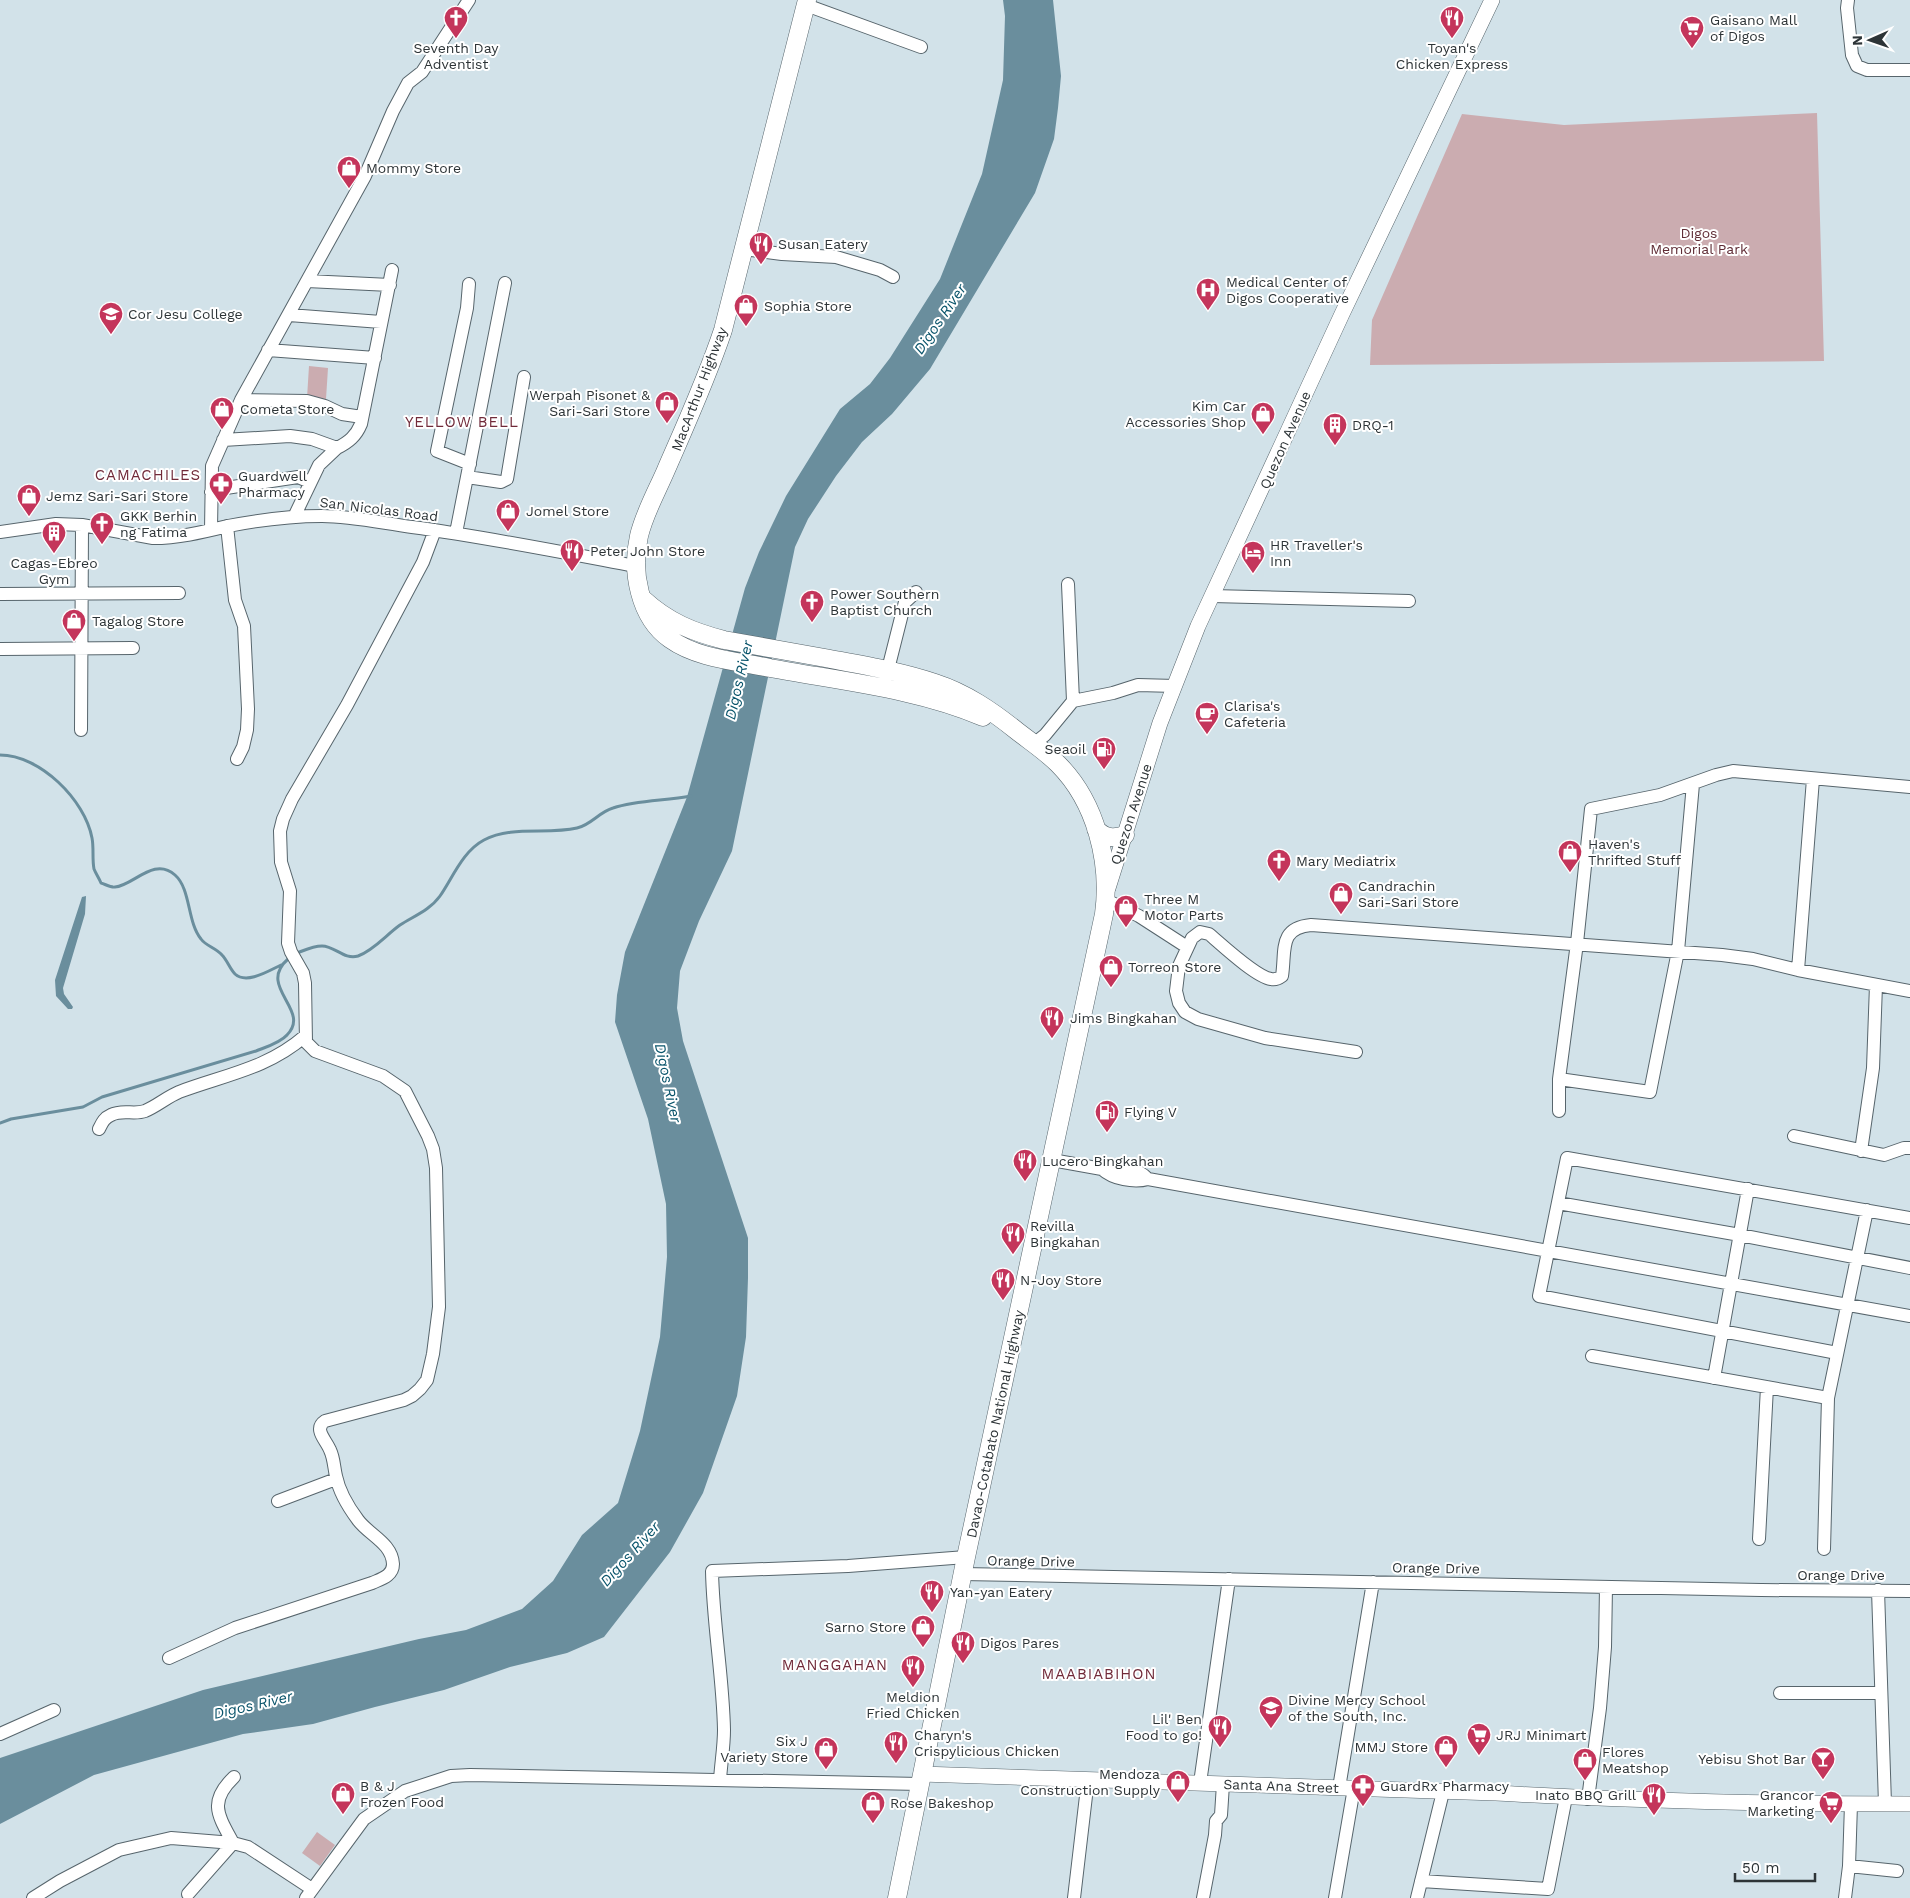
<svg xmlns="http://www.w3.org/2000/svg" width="1910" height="1898" font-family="'Work Sans',sans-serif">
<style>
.green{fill:#cbacb0}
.water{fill:#6a8e9d}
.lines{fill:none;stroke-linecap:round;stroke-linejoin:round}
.stream{stroke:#6a8e9d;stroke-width:3}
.minor-casing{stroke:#57656c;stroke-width:14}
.major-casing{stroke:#57656c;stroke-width:16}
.highway-casing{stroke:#57656c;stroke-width:19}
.minor{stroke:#fff;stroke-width:12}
.major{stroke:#fff;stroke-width:15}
.highway{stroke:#fff;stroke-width:18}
.labels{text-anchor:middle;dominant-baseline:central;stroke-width:4;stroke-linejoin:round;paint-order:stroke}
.poi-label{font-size:14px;fill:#2d3437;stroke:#fff;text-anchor:start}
.park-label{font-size:14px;fill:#5f2c35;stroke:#fff}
.street-label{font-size:14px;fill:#2d3437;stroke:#fff}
.water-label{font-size:15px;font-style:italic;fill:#09546b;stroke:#fff}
.neighbourhood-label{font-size:15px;letter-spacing:1px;fill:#702a39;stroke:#fff}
</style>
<rect width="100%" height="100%" fill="#d2e2e9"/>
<!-- green -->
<path class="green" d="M1817 113 1824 361 1370 365 1372 320 1462 114 1564 125Z
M309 366 328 368 326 399 307 398Z
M317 1832 335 1845 320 1866 302 1853Z"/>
<!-- water -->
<path class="water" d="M1003 0H1053L1061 76 1058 108 1054 139 1035 193 930 369 892 414 862 442 836 476 808 519 795 547 732 851 699 921 680 971 677 1008 683 1041 748 1238V1278L746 1337 737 1396 703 1493 670 1552 604 1637 567 1653 510 1667 444 1690 375 1707 313 1724 243 1734 94 1775 0 1824V1758L203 1690 419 1639 466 1630 522 1609 553 1581 582 1535 618 1503 640 1431 660 1337 667 1257 666 1204 648 1119 615 1022 617 995 625 952 687 797 745 588 759 552 786 496 840 409 870 384 890 358 940 279 982 174 1003 80 1005 16Z
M86 896 85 914 63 988 64 994 73 1007 72 1009H68L56 996 55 980 82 897Z"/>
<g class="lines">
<!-- stream -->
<path class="stream" d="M0 755C40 755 85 800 92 838 94 848 92 859 94 869 96 874 99 878 101 883 105 884 111 888 115 887 133 886 154 856 175 875 191 889 187 922 201 939 206 946 216 948 222 955 227 960 230 969 235 974 247 985 270 970 281 965
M297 953C305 950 313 946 322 946 335 946 344 960 358 956 374 950 386 935 400 925 414 916 430 910 440 896 453 877 463 851 484 840 512 825 547 835 577 828 591 825 599 812 613 808 638 800 665 801 691 796
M0 1123 11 1119 83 1107 102 1097 256 1051C266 1047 280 1043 287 1035 312 1010 256 987 288 959"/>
<defs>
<path id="minor" d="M1848 0 1847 8 1852 55 1857 66 1867 70H1910
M806 5 921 47
M744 249 782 254 836 257 880 270 893 277
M307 281 390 285
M469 284 467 308 437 451 470 464
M289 315 381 322
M268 350 375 358
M241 400 307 401 325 406 342 414 362 417
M223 440 290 436 312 439 337 448C349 442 356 436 361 424L392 270
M467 477 501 482 507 479 524 377
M211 492 226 488 298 477 310 482
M294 517 319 465 337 448
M227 526 235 600 244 626 248 709 247 730 243 747 237 759
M211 530 212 466 241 400 365 176 393 111 408 83 422 72 469 0
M0 532 56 524 82 525 153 538C179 538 203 532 228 526 259 520 290 516 322 516 352 516 382 523 412 527 486 537 561 552 635 566
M456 533 505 283
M0 594 179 593
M1212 596 1409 601
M0 649 133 648
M883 689 905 602 916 592
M1073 701 1113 693 1138 685 1175 686
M81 730 82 525
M1035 743 1045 735 1073 701 1068 584
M1106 900 1139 916 1187 947
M1798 970 1813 779
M1356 1052 1265 1038 1198 1019 1185 1012 1179 1003 1176 991 1179 966 1192 938 1200 932 1209 934C1222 945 1256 977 1271 979 1275 980 1278 979 1282 976 1286 951 1278 928 1311 925L1722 955 1753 959 1798 970 1910 991
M1559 1079 1650 1092 1678 951 1693 784
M1559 1111V1079L1577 943 1591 809 1660 795 1716 775 1733 771 1910 787
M99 1129C102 1123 104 1118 111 1115 122 1109 134 1115 145 1111 157 1106 167 1097 179 1092 224 1075 267 1069 305 1036
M1794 1136 1884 1155 1904 1148H1910
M1861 1151 1873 1068 1876 985
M1052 1160 1102 1169C1113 1179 1134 1183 1148 1179L1910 1316
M1102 1169C1116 1164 1138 1168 1148 1179
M1558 1203 1740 1235 1910 1268
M1837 1353 1539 1296 1567 1158 1910 1218
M1592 1356 1828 1398
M1714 1378 1748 1189
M278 1501 336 1479
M1759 1539 1767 1387
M1824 1549 1828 1398 1867 1210
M962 1574 1761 1590 1910 1591
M1878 1590 1885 1804
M169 1658 235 1628 372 1583C381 1579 393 1576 393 1564 392 1543 369 1535 358 1520 349 1508 339 1491 336 1476 334 1468 334 1458 330 1450 326 1440 313 1429 325 1421L404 1400 412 1396 420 1389 427 1380 433 1354 439 1307 436 1168 433 1149 428 1136 405 1091 383 1076 315 1051 306 1042 305 983 303 973 291 952 288 943 290 891 281 862 280 831 283 819 292 799 347 705 423 562 435 530
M1780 1693H1881
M0 1734 54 1710
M720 1780C721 1763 724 1747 724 1730 723 1677 713 1624 712 1571L848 1566 966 1557
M1200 1783 1229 1579
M1339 1788 1373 1582
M1588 1799 1600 1708 1605 1647 1606 1587
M233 1843C218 1815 208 1802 234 1777
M1849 1866 1897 1871
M1421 1881 1548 1889 1566 1797
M188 1894 233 1843
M33 1898 60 1881 119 1850 171 1838 233 1843 248 1847 312 1889
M306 1898 364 1819 405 1791 451 1776 470 1775 920 1784
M1074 1898 1088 1779
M1203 1898 1215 1835 1216 1821 1221 1815 1223 1784
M1335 1898 1354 1788
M1417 1898 1443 1792
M1845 1898 1849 1866 1851 1804"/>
<path id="major" d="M1108 888 1160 723 1198 626 1342 314 1492 0
M921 1774 1496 1793C1634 1801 1772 1804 1910 1804"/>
<path id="highway" d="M807 0 723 330C707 378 686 424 666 470 657 491 644 514 639 536 631 571 639 617 670 639 698 659 737 661 770 668 840 681 918 689 983 717
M644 600C668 622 693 632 724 640 758 646 791 652 825 658 862 665 899 671 935 683 966 693 992 711 1017 731 1031 742 1045 751 1058 764 1096 802 1111 862 1104 914L966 1557 897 1898
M1096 829C1105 838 1113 839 1125 835"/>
</defs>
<!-- minor casing -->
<use href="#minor" class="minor-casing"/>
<!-- major casing -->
<use href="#major" class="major-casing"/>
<!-- highway casing -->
<use href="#highway" class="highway-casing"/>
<!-- minor -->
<use href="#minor" class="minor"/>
<!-- major -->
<use href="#major" class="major"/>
<!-- highway -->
<use href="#highway" class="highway"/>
</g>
<!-- icons -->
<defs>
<symbol id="church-pin" viewBox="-11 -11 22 30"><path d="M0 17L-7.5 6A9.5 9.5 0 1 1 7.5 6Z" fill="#c4355b" stroke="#fff"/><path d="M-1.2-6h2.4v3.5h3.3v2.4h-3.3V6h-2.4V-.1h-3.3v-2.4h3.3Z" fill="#fff"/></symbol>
<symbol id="restaurant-pin" viewBox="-11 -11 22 30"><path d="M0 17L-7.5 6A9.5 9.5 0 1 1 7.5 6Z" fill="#c4355b" stroke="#fff"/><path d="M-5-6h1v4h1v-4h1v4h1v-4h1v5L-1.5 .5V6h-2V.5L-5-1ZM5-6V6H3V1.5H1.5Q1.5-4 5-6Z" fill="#fff"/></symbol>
<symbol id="supermarket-pin" viewBox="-11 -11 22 30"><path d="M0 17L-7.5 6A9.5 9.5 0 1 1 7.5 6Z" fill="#c4355b" stroke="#fff"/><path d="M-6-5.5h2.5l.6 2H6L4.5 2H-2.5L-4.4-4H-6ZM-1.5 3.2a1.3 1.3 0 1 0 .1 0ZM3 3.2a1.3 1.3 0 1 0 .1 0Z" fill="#fff"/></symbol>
<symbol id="shop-pin" viewBox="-11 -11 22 30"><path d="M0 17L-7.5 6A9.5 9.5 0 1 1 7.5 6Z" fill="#c4355b" stroke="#fff"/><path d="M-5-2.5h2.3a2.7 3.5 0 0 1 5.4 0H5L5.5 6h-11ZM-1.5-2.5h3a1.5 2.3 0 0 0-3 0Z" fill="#fff"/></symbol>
<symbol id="hospital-pin" viewBox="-11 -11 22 30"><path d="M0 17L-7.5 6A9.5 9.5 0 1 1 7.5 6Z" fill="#c4355b" stroke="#fff"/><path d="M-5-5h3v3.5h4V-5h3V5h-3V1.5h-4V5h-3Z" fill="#fff"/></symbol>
<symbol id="university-pin" viewBox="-11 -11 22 30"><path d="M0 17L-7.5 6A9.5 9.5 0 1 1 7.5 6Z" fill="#c4355b" stroke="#fff"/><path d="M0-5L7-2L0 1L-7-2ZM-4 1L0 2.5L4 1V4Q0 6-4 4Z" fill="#fff"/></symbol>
<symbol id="building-pin" viewBox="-11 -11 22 30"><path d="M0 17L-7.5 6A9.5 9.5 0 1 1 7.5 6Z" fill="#c4355b" stroke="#fff"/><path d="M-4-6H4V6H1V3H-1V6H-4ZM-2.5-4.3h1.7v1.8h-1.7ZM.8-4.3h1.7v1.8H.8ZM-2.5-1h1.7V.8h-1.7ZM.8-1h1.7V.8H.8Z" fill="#fff"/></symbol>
<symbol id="pharmacy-pin" viewBox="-11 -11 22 30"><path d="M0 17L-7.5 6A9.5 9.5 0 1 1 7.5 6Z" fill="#c4355b" stroke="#fff"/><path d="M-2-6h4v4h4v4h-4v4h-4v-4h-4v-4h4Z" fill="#fff"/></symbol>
<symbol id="hotel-pin" viewBox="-11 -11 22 30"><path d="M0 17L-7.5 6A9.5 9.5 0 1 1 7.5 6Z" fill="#c4355b" stroke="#fff"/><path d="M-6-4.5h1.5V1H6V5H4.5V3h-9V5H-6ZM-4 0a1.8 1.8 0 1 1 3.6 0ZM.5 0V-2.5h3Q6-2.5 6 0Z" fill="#fff"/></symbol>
<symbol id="cafe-pin" viewBox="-11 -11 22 30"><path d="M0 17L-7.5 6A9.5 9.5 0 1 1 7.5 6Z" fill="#c4355b" stroke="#fff"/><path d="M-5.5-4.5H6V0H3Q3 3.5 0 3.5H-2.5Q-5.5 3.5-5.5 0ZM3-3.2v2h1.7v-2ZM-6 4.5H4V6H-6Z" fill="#fff"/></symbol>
<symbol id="fuel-pin" viewBox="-11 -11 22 30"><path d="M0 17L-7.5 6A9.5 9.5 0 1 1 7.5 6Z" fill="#c4355b" stroke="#fff"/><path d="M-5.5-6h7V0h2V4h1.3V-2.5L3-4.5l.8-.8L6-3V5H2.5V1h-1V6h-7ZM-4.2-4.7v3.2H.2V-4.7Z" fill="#fff"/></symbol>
<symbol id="school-pin" viewBox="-11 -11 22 30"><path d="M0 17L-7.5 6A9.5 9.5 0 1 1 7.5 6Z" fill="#c4355b" stroke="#fff"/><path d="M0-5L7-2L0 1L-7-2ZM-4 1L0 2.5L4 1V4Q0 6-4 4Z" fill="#fff"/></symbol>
<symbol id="bar-pin" viewBox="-11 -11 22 30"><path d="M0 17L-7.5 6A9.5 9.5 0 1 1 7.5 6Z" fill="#c4355b" stroke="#fff"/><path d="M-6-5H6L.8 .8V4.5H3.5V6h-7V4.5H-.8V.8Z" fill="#fff"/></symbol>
</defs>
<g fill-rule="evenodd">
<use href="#church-pin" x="442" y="4" width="28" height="38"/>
<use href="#restaurant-pin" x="1438" y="4" width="28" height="38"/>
<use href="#supermarket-pin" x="1678" y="14" width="28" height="38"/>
<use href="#shop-pin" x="335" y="154" width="28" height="38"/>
<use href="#restaurant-pin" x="747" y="230" width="28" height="38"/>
<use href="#hospital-pin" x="1194" y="276" width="28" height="38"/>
<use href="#shop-pin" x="732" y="292" width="28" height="38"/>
<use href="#university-pin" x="97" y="300" width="28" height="38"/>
<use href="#shop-pin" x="653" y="389" width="28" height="38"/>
<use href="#shop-pin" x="208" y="395" width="28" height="38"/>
<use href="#shop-pin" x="1249" y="400" width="28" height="38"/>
<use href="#building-pin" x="1321" y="411" width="28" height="38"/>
<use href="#pharmacy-pin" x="207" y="470" width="28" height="38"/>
<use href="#shop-pin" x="15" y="482" width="28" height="38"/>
<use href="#shop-pin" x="494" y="497" width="28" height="38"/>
<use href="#church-pin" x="88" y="510" width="28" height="38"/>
<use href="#building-pin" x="40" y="519" width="28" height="38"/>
<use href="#restaurant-pin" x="558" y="537" width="28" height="38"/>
<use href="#hotel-pin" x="1239" y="539" width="28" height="38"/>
<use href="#church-pin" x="798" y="588" width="28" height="38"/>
<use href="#shop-pin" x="60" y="607" width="28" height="38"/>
<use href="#cafe-pin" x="1193" y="700" width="28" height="38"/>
<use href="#fuel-pin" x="1090" y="735" width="28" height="38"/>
<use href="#shop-pin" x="1556" y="838" width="28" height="38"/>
<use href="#church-pin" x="1265" y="847" width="28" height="38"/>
<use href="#shop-pin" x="1327" y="880" width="28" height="38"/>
<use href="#shop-pin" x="1112" y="893" width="28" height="38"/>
<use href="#shop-pin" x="1097" y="953" width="28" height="38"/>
<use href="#restaurant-pin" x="1038" y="1004" width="28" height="38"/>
<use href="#fuel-pin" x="1093" y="1098" width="28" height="38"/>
<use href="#restaurant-pin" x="1011" y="1147" width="28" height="38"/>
<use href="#restaurant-pin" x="999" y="1220" width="28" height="38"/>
<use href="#restaurant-pin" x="989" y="1266" width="28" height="38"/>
<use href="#restaurant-pin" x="918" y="1578" width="28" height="38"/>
<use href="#shop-pin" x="909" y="1613" width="28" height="38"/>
<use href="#restaurant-pin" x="949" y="1629" width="28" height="38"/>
<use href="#restaurant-pin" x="899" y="1653" width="28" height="38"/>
<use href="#school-pin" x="1257" y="1694" width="28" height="38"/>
<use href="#restaurant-pin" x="1206" y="1713" width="28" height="38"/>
<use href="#supermarket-pin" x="1465" y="1721" width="28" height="38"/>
<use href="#restaurant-pin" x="882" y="1729" width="28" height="38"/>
<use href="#shop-pin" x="1432" y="1733" width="28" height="38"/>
<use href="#shop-pin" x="812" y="1735" width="28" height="38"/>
<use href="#bar-pin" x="1809" y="1745" width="28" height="38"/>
<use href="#shop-pin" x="1571" y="1746" width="28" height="38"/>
<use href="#shop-pin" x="1164" y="1768" width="28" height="38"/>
<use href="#pharmacy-pin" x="1349" y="1772" width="28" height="38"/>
<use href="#shop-pin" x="329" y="1780" width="28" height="38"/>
<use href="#restaurant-pin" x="1640" y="1781" width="28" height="38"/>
<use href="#shop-pin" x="859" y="1789" width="28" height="38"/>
<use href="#supermarket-pin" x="1817" y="1789" width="28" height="38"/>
</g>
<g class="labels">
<!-- poi labels -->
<g class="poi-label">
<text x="1710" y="20">Gaisano Mall<tspan x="1710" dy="16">of Digos</tspan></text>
<text x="456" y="48" text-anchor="middle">Seventh Day<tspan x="456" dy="16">Adventist</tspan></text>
<text x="1452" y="48" text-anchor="middle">Toyan's<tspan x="1452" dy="16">Chicken Express</tspan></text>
<text x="366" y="168">Mommy Store</text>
<text x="778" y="244">Susan Eatery</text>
<text x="1226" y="282">Medical Center of<tspan x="1226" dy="16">Digos Cooperative</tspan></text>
<text x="764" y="306">Sophia Store</text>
<text x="128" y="314">Cor Jesu College</text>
<text x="650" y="395" text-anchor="end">Werpah Pisonet &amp;<tspan x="650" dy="16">Sari-Sari Store</tspan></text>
<text x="1246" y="406" text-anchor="end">Kim Car<tspan x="1246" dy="16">Accessories Shop</tspan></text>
<text x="240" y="409">Cometa Store</text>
<text x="1352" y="425">DRQ-1</text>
<text x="238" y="476">Guardwell<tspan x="238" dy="16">Pharmacy</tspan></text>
<text x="46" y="496">Jemz Sari-Sari Store</text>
<text x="526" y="511">Jomel Store</text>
<text x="120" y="516">GKK Berhin<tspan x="120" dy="16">ng Fatima</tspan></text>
<text x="1270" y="545">HR Traveller's<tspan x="1270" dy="16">Inn</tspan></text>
<text x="590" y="551">Peter John Store</text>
<text x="54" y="563" text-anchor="middle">Cagas-Ebreo<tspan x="54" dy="16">Gym</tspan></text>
<text x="830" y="594">Power Southern<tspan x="830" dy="16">Baptist Church</tspan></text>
<text x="92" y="621">Tagalog Store</text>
<text x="1224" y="706">Clarisa's<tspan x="1224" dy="16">Cafeteria</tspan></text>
<text x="1086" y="749" text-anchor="end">Seaoil</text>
<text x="1588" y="844">Haven's<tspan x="1588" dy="16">Thrifted Stuff</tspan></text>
<text x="1296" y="861">Mary Mediatrix</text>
<text x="1358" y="886">Candrachin<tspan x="1358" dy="16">Sari-Sari Store</tspan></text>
<text x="1144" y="899">Three M<tspan x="1144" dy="16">Motor Parts</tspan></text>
<text x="1128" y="967">Torreon Store</text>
<text x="1070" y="1018">Jims Bingkahan</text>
<text x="1124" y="1112">Flying V</text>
<text x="1042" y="1161">Lucero Bingkahan</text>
<text x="1030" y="1226">Revilla<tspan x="1030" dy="16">Bingkahan</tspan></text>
<text x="1020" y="1280">N-Joy Store</text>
<text x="950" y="1592">Yan-yan Eatery</text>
<text x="906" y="1627" text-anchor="end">Sarno Store</text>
<text x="980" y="1643">Digos Pares</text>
<text x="913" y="1697" text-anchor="middle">Meldion<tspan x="913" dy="16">Fried Chicken</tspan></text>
<text x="1288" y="1700">Divine Mercy School<tspan x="1288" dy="16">of the South, Inc.</tspan></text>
<text x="1202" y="1719" text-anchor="end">Lil' Ben<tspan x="1202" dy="16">Food to go!</tspan></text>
<text x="914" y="1735">Charyn's<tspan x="914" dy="16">Crispylicious Chicken</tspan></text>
<text x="1496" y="1735">JRJ Minimart</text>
<text x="808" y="1741" text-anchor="end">Six J<tspan x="808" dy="16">Variety Store</tspan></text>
<text x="1428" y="1747" text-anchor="end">MMJ Store</text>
<text x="1602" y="1752">Flores<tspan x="1602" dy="16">Meatshop</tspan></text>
<text x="1806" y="1759" text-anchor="end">Yebisu Shot Bar</text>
<text x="1160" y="1774" text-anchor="end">Mendoza<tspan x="1160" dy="16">Construction Supply</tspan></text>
<text x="360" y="1786">B &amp; J<tspan x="360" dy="16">Frozen Food</tspan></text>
<text x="1380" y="1786">GuardRx Pharmacy</text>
<text x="1636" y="1795" text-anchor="end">Inato BBQ Grill</text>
<text x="1814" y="1795" text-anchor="end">Grancor<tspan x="1814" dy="16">Marketing</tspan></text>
<text x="890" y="1803">Rose Bakeshop</text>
</g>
<!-- park labels -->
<g class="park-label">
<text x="1699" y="233">Digos<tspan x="1699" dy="16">Memorial Park</tspan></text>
</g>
<!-- street labels -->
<g class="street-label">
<text transform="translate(699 389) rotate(-69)">MacArthur Highway</text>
<text transform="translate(1285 440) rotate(-66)">Quezon Avenue</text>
<text transform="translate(379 509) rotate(7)">San Nicolas Road</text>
<text transform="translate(1131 814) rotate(-72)">Quezon Avenue</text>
<text transform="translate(995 1424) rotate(-78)">Davao-Cotabato National Highway</text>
<text transform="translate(1031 1561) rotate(1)">Orange Drive</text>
<text transform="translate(1436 1568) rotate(1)">Orange Drive</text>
<text x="1841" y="1575">Orange Drive</text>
<text transform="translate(1281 1786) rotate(2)">Santa Ana Street</text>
</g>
<!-- water labels -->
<g class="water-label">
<text transform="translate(940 319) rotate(-56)">Digos River</text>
<text transform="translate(739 680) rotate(-77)">Digos River</text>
<text transform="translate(668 1083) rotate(78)">Digos River</text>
<text transform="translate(630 1554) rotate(-48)">Digos River</text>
<text transform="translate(253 1705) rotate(-13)">Digos River</text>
</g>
<!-- neighbourhood labels -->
<g class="neighbourhood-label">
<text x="462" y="422">YELLOW BELL</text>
<text x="148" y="475">CAMACHILES</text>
<text x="835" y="1665">MANGGAHAN</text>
<text x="1099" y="1674">MAABIABIHON</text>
</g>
</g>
<!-- north arrow -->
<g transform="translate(1870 40) rotate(268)" stroke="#ffffff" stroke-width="4" paint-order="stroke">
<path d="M0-4L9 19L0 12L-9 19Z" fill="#2d3437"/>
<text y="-8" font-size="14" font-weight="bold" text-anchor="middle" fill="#2d3437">N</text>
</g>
<!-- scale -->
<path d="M1735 1873v8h80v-8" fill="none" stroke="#2d3437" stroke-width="2.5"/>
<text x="1742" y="1873" font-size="15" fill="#2d3437" stroke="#ffffff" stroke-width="4" paint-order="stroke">50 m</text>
</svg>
